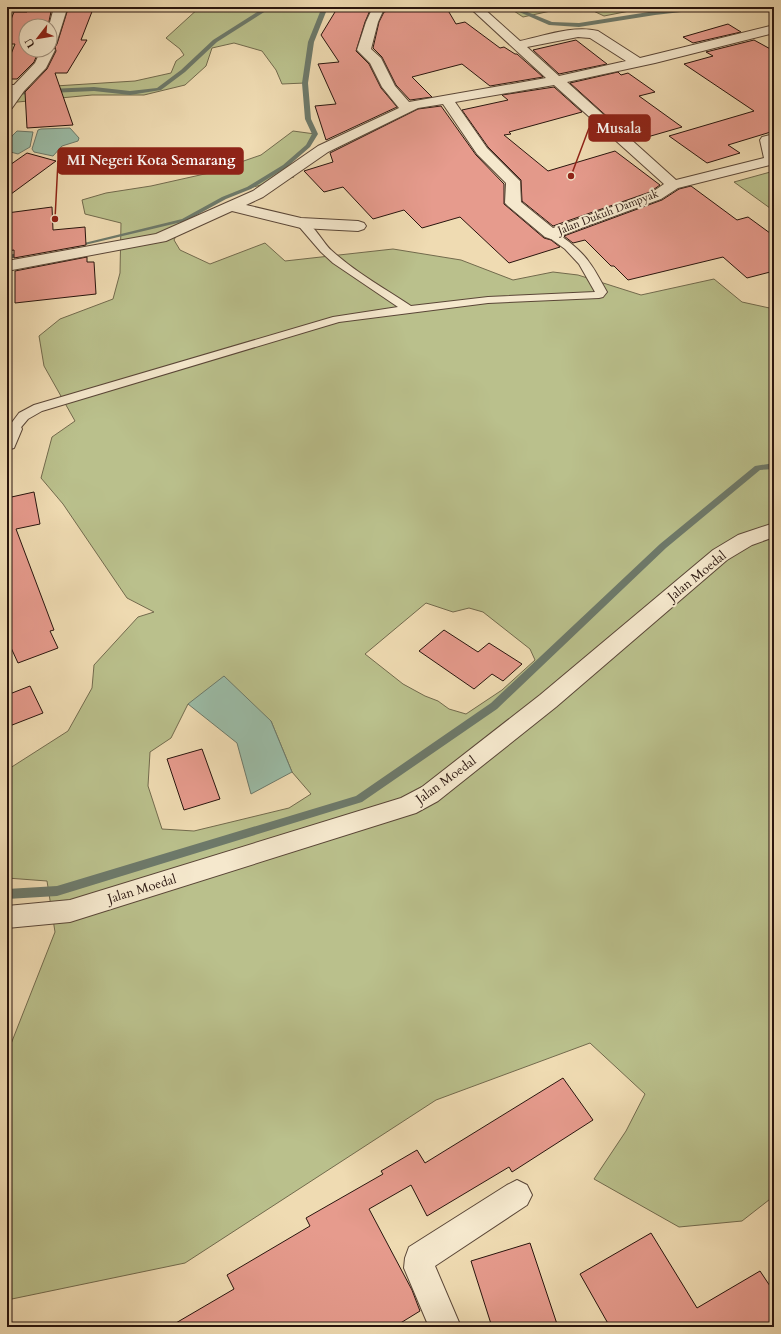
<svg xmlns="http://www.w3.org/2000/svg" width="781" height="1334" font-family="Cardo,serif">
<style>
.green{fill:#bac08c;stroke:#726a4d;fill-rule:evenodd}
.water{fill:#9bbca7;stroke:#6d796a}
.lines{fill:none;stroke-linecap:round;stroke-linejoin:round}
.stream{fill:#6d796a;fill-rule:evenodd}
.building{fill:#e69b8d;stroke:#29150e}
.lane-casing{stroke:#5a4637;stroke-width:2}
.street-casing{stroke:#5a4637;stroke-width:2}
.lane{fill:#f5e8cd;fill-rule:evenodd}
.street{fill:#f5e8cd;fill-rule:evenodd}
.labels{text-anchor:middle;dominant-baseline:central;stroke-width:4;stroke-linejoin:round;paint-order:stroke}
.far-street-label{font-size:11px;fill:#29150e;stroke:#f5e8cd}
.street-label{font-size:13px;fill:#29150e;stroke:#f5e8cd}
.leader{fill:none;stroke:#8f2418;stroke-width:1.5}
.callout-dot{fill:#8f2418;stroke:#f5e8cd;stroke-width:1.5}
.callout{fill:#8f2418;stroke:#8f2418;stroke-width:1.5}
.callout-label{font-size:14px;text-anchor:middle;font-weight:bold;fill:#fff}
</style>
<rect width="100%" height="100%" fill="#efdbb2"/>
<filter id="stains"><feTurbulence type="fractalNoise" baseFrequency=".005" numOctaves="4"/><feColorMatrix values="0 0 0 0 .2 0 0 0 0 .09 0 0 0 0 .02 0 0 0 .5 -.17"/></filter>
<radialGradient id="worn" r=".72"><stop offset=".6" stop-color="#630" stop-opacity="0"/><stop offset="1" stop-color="#630" stop-opacity=".3"/></radialGradient>
<!-- green -->
<path class="green" d="M200 7H325C311 35 309 52 305 83L282 84 276 70 262 51 234 43 212 48 206 66 185 85 144 95H92L7 103V89L135 81 171 73 176 61 184 55 180 49 166 38Z
M508 7H569L523 17Z
M585 7H650L604 16Z
M293 131 315 134 308 146 285 165 294 177 249 188 224 198 184 220 174 240 180 250 210 264 265 243 285 261 393 249 461 260 513 280 553 272 578 275 641 295 714 279 742 302 774 309V1196L742 1221 679 1227 594 1179 626 1131 645 1094 590 1043 436 1100 185 1263 7 1300V1054L55 932 47 881 7 878V770L68 731 92 688 94 665 138 617 154 612 127 598 63 504 41 478 52 437 75 421 44 366 39 336 60 319 113 299 120 273 121 223 85 214 82 200 106 193 151 186 209 173 261 155ZM426 603 453 612 469 608 483 612 530 649 535 660 502 690 466 714 449 709 438 701 425 696 403 684 365 654ZM188 704 271 721 292 772 311 794 289 808 223 824 194 831 162 829 148 786 150 752 171 738Z
M774 171V211L734 182Z"/>
<!-- water -->
<path class="water" d="M70 128 79 138 78 141 62 146 53 156 34 152 32 149 38 130 41 129Z
M17 131 33 132 30 147 18 154 7 151 12 136Z
M224 676 271 721 292 772 251 794 237 743 188 704Z"/>
<g class="lines">
<!-- stream -->
<path class="stream" d="M265 7H272L217 42 185 72 161 90 130 95 94 91 49 93 46 91 49 89 94 87 130 91 157 88 181 70 213 40Z
M322 7H328L314 42 308 83 311 119 318 134 310 147 287 167 251 189 226 199 186 221 72 248V246L182 219 222 197 247 187 283 165 306 145 312 134 305 119 302 83 308 42Z
M508 7H515L552 22 579 23 655 11 694 7H710L707 9 655 15 579 27 549 25Z
M36 90 39 92 38 93 7 96V92Z
M26 252 29 254 28 255 7 259V255Z
M774 463V469L760 470 666 548 497 709 362 802 57 896 7 899V889L57 886 356 796 491 703 660 544 755 466Z"/>
</g>
<!-- building -->
<path class="building" d="M29 7H52L48 26H26V50H39L34 62 17 79H7V64L15 44H7V29L14 12H27Z
M68 7H86L85 9H93L81 40H87L67 73H55L73 125 27 128 25 92 47 69 56 51 55 47 57 44 67 12Z
M338 7 371 8 365 22 356 51 369 64 381 88 397 107 326 140 315 106 336 104 318 64 339 62 321 35Z
M436 7H446L456 24 465 22 500 48 504 47 515 54H517L543 77 490 86 462 64 412 77 432 97 410 100 396 85 382 57 373 48 379 22 384 12 392 10Z
M728 24 741 32 693 43 683 37Z
M576 40 607 64 559 74 533 50Z
M754 40 774 51V131L728 145 740 153 707 163 669 136 754 111 684 64 713 56 706 52Z
M618 72 621 75 628 73 655 92 639 96 682 127 637 140 612 121 570 83Z
M554 87 582 112 509 132 511 134 504 135 548 171 615 151 660 185 650 192 553 226 522 201 521 180 488 147 462 110 508 100 502 95Z
M441 106 476 155 504 184V204L544 238 551 240 560 247 509 263 460 217 422 228 404 210 373 219 343 187 324 192 304 171 333 162 330 153 418 109Z
M27 153 56 161 7 197V167Z
M691 186 737 220 748 217 774 236V271L747 278 723 257 628 280 614 266H611L585 240 573 243 564 236 662 200 679 189Z
M52 207 53 230 85 227 86 245 14 258V250L7 251V213Z
M87 257V262H94L96 294 15 303V271Z
M34 492 40 524 16 529 54 630 50 631 58 648 18 663 7 639V498Z
M444 630 478 652 489 643 522 664 503 681 492 674 474 689 419 651Z
M30 686 43 713 7 727V695Z
M202 749 220 799 184 810 167 759Z
M563 1078 593 1120 512 1172 509 1167 427 1216 411 1185 369 1209 412 1290 420 1311 394 1327H169L234 1289 227 1275 310 1226 306 1218 383 1174 381 1171 417 1150 425 1163Z
M651 1233 697 1308 760 1271 774 1292V1327H610L580 1274Z
M530 1243 558 1327H492L471 1261Z"/>
<g class="lines">
<defs>
<path id="lane" d="M7 85H19L24 88 19 91H7Z
M301 220C314 223 322 242 331 250 355 272 384 288 411 306L488 297 595 292 579 264 565 249 547 236 546 234 547 232C558 229 583 253 589 262 596 271 601 282 607 292L603 297 599 298 488 303 339 322 42 411 28 419 17 432H9L7 429 19 413 34 405 333 317 398 307 333 263 321 252 296 223Z"/>
<path id="street" d="M54 7H66V12L56 44 53 47 55 50 46 68 24 91 12 108 7 109V95L14 85 35 63 41 50H50L49 26Z
M373 7H392L390 10 383 11 378 22 371 49 381 58 395 86 409 102 546 78 469 7H482L520 41C544 36 573 25 598 31L640 58 774 25V33L655 63 567 82 676 180 764 158 760 140 762 137 774 134V164L678 188 661 199 551 239 545 237 508 206 505 203 506 183 477 154 443 104 418 108 328 152 263 197 246 205 301 218 358 221 364 223 366 226 364 229 358 231 301 228 232 211 166 241 7 271V261L156 234 253 191 318 146 399 108 382 87 370 63 357 50 366 22ZM578 37 590 38 626 61 559 76 527 47ZM554 85 664 184 651 193 553 228 521 202 520 181 487 148 455 102Z
M13 423 20 425 22 429 14 448 7 450V425Z
M774 523V537L752 545 727 560 556 707 438 801 416 813 70 922 7 928V906L70 900 401 798 422 787 540 695 713 550 738 535Z
M517 1180 527 1185 532 1195 527 1205 435 1266 461 1327H429L404 1268 405 1258 409 1247 507 1185Z"/>
</defs>
<!-- lane casing -->
<use href="#lane" class="lane-casing"/>
<!-- street casing -->
<use href="#street" class="street-casing"/>
<!-- lane -->
<use href="#lane" class="lane"/>
<!-- street -->
<use href="#street" class="street"/>
</g>
<g class="labels">
<!-- far-street labels -->
<g class="far-street-label">
<text transform="translate(608 212) rotate(-21)">Jalan Dukuh Dampyak</text>
</g>
<!-- street labels -->
<g class="street-label">
<text transform="translate(697 576) rotate(-39)">Jalan Moedal</text>
<text transform="translate(446 780) rotate(-36)">Jalan Moedal</text>
<text transform="translate(142 889) rotate(-17)">Jalan Moedal</text>
</g>
</g>
<!-- callouts -->
<path class="leader" d="M571 176L589 128M55 219L58 161"/>
<g class="callout-dot">
<circle cx="571" cy="176" r="4"/>
<circle cx="55" cy="219" r="4"/>
</g>
<g class="callout">
<rect x="589" y="115" width="61" height="26" rx="4"/>
<rect x="58" y="148" width="185" height="26" rx="4"/>
</g>
<g class="callout-label">
<text x="619" y="133">Musala</text>
<text x="151" y="165">MI Negeri Kota Semarang</text>
</g>
<!-- margin -->
<rect width="781" height="1334" fill="none" stroke="#efdbb2" stroke-width="24"/>
<rect x="8" y="8" width="765" height="1318" fill="none" stroke="#29150e" stroke-width="2"/>
<rect x="12" y="12" width="757" height="1310" fill="none" stroke="#29150e"/>
<!-- north arrow -->
<g transform="translate(38 38) rotate(239)"><circle r="19" fill="#f5e8cd" stroke="#a39481"/>
<path d="M0-3L7 15L0 10L-7 15Z" fill="#8f2418"/>
<text y="-6" font-size="11" font-weight="bold" text-anchor="middle" fill="#29150e">U</text>
</g>
<rect width="100%" height="100%" filter="url(#stains)"/>
<rect width="100%" height="100%" fill="url(#worn)"/>
</svg>
